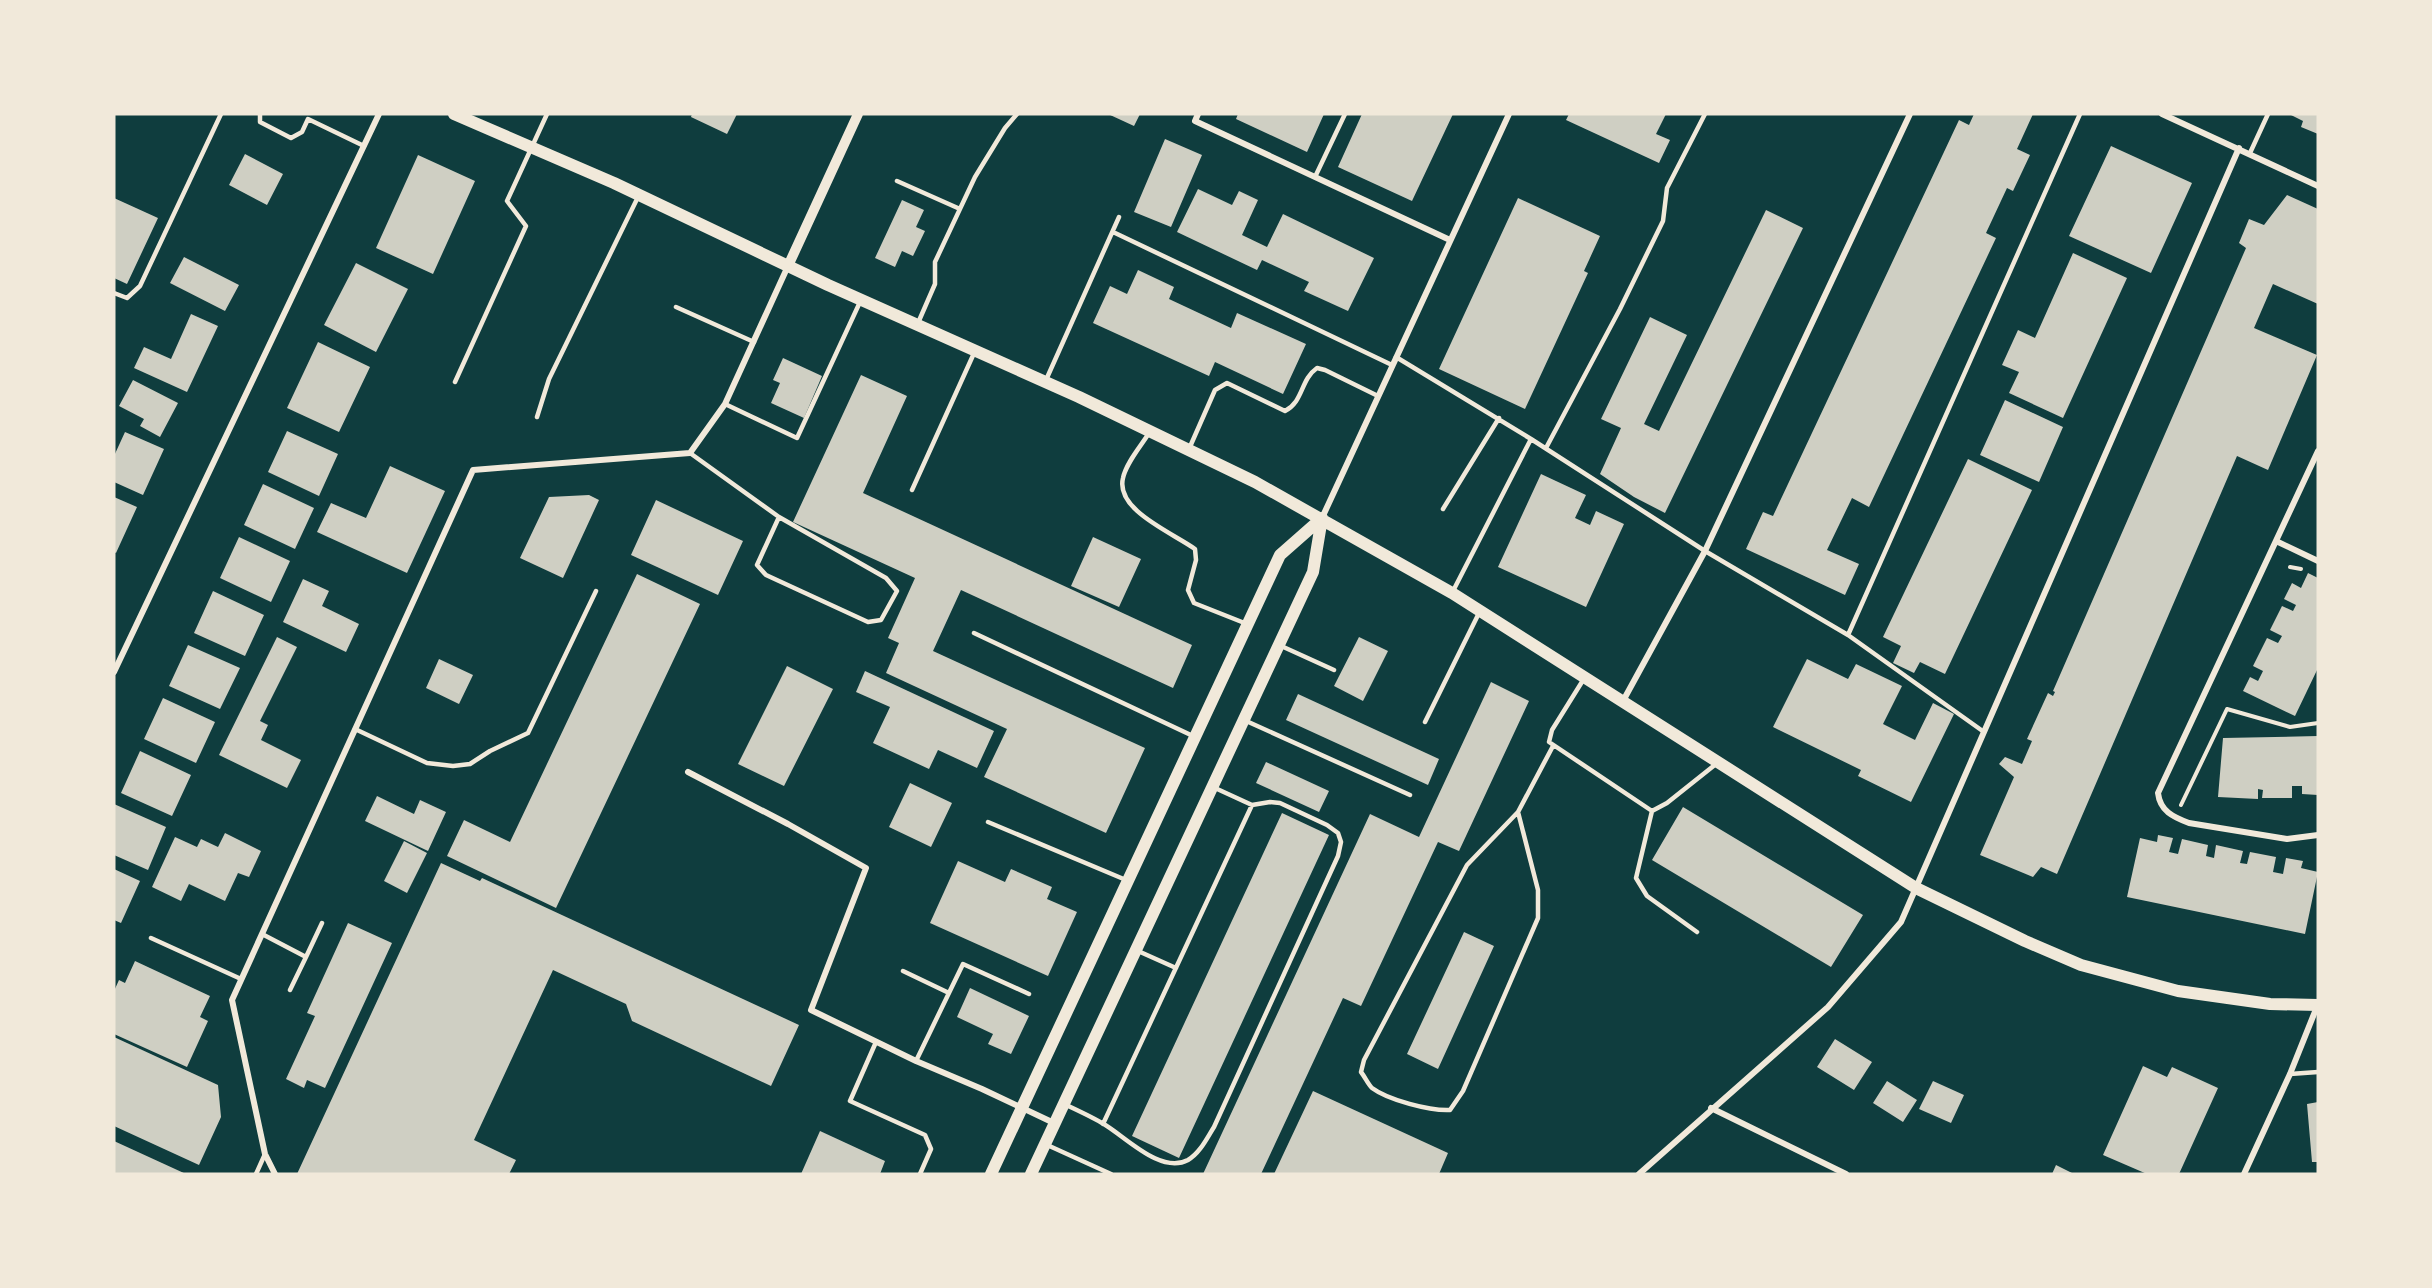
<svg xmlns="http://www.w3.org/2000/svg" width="2432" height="1288" font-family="'Alegreya Sans',sans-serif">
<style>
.building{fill:#cfcfc3}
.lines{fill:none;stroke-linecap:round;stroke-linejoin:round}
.path{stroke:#f1e9da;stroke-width:4}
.service{stroke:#f1e9da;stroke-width:4.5}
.minor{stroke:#f1e9da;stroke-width:6}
.tertiary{stroke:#f1e9da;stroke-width:10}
.secondary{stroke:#f1e9da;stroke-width:12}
</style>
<rect width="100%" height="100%" fill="#0f3d3e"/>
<!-- building -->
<path class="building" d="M692 114H737L727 134 691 117Z
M1108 114H1140L1134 126Z
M1238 114H1324L1307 152 1236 119Z
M1362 114H1453L1412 201 1338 167Z
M1569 114H1666L1656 134 1670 140 1659 163 1566 120Z
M1974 114H2033L2017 149 2030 155 2013 191 2007 188 1986 233 1996 238 1869 507 1852 498 1827 550 1859 564 1845 595 1746 549 1763 512 1773 516 1959 120 1969 125Z
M2289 114H2318V134L2301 127 2303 121Z
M1165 139 1202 155 1171 227 1134 212Z
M2111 146 2192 183 2151 273 2069 236Z
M245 154 283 174 267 205 229 185Z
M418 155 475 181 433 274 376 248Z
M1198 189 1232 205 1239 191 1258 200 1242 235 1267 247 1283 214 1374 258 1348 311 1304 291 1309 282 1262 260 1257 270 1177 232Z
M2287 195 2318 209V304L2273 284 2254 328 2317 355 2268 470 2237 456 2057 874 2041 867 2033 877 1980 855 2014 777 1999 764 2005 757 2022 764 2032 741 2027 739 2048 693 2053 696 2055 692 2053 691 2246 248 2239 243 2249 219 2264 225Z
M114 198 158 218 127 284 114 278Z
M1518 198 1600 236 1584 271 1588 273 1525 409 1439 369Z
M902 200 924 210 916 227 925 231 913 256 902 251 895 267 875 258Z
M1766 210 1803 228 1665 513 1634 497 1600 474 1621 428 1601 419 1650 317 1687 335 1644 424 1659 431Z
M2073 253 2127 278 2063 418 2009 393 2019 372 2002 365 2018 330 2035 338Z
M184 257 239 285 225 311 170 283Z
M356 263 408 289 376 352 324 325Z
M1138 270 1174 287 1169 299 1231 328 1237 313 1306 344 1283 394 1215 362 1209 376 1093 323 1110 286 1127 294Z
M191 314 218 326 187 392 134 368 144 347 171 359Z
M318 342 370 367 339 432 287 408Z
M783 358 822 376 804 418 771 403 780 383 773 380Z
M861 375 907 396 863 493 1192 645 1173 688 961 590 933 651 1145 748 1106 833 984 777 1007 729 886 673 899 643 888 638 915 578 793 522Z
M133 380 178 403 160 437 140 426 144 419 119 406Z
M2005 400 2063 427 2039 482 1980 455Z
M287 431 338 454 319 496 268 472Z
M125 432 164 449 143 495 114 482V456Z
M1968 459 2032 490 1945 674 1920 662 1914 673 1893 663 1901 646 1883 637Z
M390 466 445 491 407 573 317 532 331 503 366 518Z
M1541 474 1586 495 1575 518 1590 525 1596 511 1624 524 1586 607 1498 567Z
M263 484 314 508 295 549 244 525Z
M589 495 599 500 563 578 520 558 549 497Z
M114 497 137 507 116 553 114 552Z
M656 500 743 541 718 595 631 555Z
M239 537 290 561 271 602 220 578Z
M1093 537 1141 559 1119 607 1071 586Z
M2308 573 2318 578V668L2295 716 2243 691 2250 677 2258 681 2263 671 2253 666 2267 638 2278 643 2282 636 2270 630 2282 606 2293 611 2296 605 2284 599 2292 583 2301 588Z
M637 574 700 604 556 908 447 856 464 820 510 842Z
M303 579 329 591 322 606 359 624 346 652 283 622Z
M213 591 264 615 245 656 194 633Z
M277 637 297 647 260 721 268 725 261 740 301 760 287 788 219 755Z
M1359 637 1388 651 1363 701 1334 686Z
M188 645 240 668 220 709 169 686Z
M439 659 473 675 459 704 426 688Z
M1807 659 1848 679 1856 664 1902 686 1883 724 1915 740 1933 703 1954 714 1911 802 1858 776 1861 770 1773 727Z
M787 666 833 689 784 786 738 764Z
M865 671 994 731 977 768 938 750 929 769 873 743 890 707 856 692Z
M1491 682 1529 701 1459 851 1438 842 1361 1006 1343 998 1261 1174H1203L1370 814 1419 837Z
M1298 694 1439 759 1428 785 1286 720Z
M163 698 215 722 196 763 144 739Z
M2318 736V795L2302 794V786H2292V798H2262L2263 790 2258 789V799L2218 797 2223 738Z
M140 751 191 775 172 816 121 793Z
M1266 762 1329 791 1319 812 1256 783Z
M910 783 952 803 931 847 889 827Z
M377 796 414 814 420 800 446 812 428 851 365 821Z
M114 804 166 827 148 870 114 855Z
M1683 807 1863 915 1831 967 1652 860Z
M1282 813 1329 835 1179 1158 1132 1136Z
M225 833 261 851 249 877 238 873 225 901 189 884 181 901 152 887 175 837 197 847 201 839 218 847Z
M2158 835 2173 838 2169 852 2178 854 2182 839 2208 845 2206 856 2214 858 2216 845 2243 851 2240 863 2247 864 2250 852 2276 857 2273 872 2283 874 2286 858 2303 861 2301 868 2318 872 2305 934 2127 897 2140 838 2157 842Z
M404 841 427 853 407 893 384 881Z
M958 861 1005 882 1011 869 1052 887 1047 899 1077 912 1048 976 930 923Z
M441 863 480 881 482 878 799 1025 771 1086 632 1021 626 1004 553 970 474 1140 516 1160 509 1174H297Z
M114 869 140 881 121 923 114 920Z
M348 923 392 943 325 1088 307 1080 304 1088 286 1079 315 1016 307 1013Z
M1464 932 1494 946 1438 1069 1407 1054Z
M135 961 210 996 200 1017 208 1021 187 1067 114 1034V991L119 980 125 983Z
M970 988 1029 1016 1011 1054 988 1044 993 1034 957 1017Z
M114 1037 218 1085 221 1117 199 1165 114 1126Z
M1835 1039 1872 1062 1854 1090 1817 1067Z
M2143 1066 2167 1077 2172 1067 2218 1088 2179 1174H2147L2103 1155Z
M1887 1081 1917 1100 1903 1122 1873 1103Z
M1933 1081 1964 1095 1951 1123 1919 1109Z
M1313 1091 1448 1153 1439 1174H1274Z
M2318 1102V1162H2312L2307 1104Z
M820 1131 885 1161 880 1174H801Z
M114 1141 186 1174H114Z
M2056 1165 2074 1174H2052Z"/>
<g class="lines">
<!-- path -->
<path class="path" d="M2290 567 2301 569
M2181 805 2227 709 2290 727 2318 723"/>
<!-- service -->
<path class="service" d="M260 114V122L291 138 302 132 308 119 364 146
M2250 153 2268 114
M1315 177 1345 114
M897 181 960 209
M1113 232 1392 365
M114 293 127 298 140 286 221 114
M676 307 754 342
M918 323 935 284V262L975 177 1005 128 1017 114
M1396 357 1531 439
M1046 380 1119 217
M455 382 526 226 507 201 547 114
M725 404 797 438 860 302
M537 417 549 379 638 197
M1149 433C1141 446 1126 463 1123 478 1115 510 1173 533 1195 549L1196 560 1188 590 1194 603 1247 624
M1546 448 1620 309 1663 221 1667 188 1705 114
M1189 449 1215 390 1227 383 1285 411C1304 401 1300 380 1317 368L1325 370 1378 396
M690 453 779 517 757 565 766 575 868 622 881 620 897 591 886 578 779 517
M912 490 975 351
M1443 509 1499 418
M1452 593 1531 439 1705 551 1848 635 2080 114
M974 633 1193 736
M1848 635 1984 732
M1279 645 1334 670
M1585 677 1552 730 1549 742 1652 811
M1244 720 1410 795
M1425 722 1479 613
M355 729 427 763 453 766 470 764 490 751 528 733 596 591
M1518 812 1467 865 1364 1060 1361 1072C1365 1077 1368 1084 1372 1088 1388 1100 1430 1111 1450 1110L1463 1091 1538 918V890L1518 812 1553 746
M988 822 1126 880
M1697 932 1647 896 1636 878 1652 811 1667 803 1716 764
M262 934 306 957 290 990
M151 938 241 979
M1138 951 1176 968
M306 957 322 923
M903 971 949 993
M876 1042 850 1101 925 1135 931 1149 920 1174
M916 1061 963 964 1029 994
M2290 1074 2318 1072
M1064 1104C1077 1110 1090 1116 1102 1123 1124 1135 1160 1175 1188 1160 1200 1153 1207 1138 1214 1127L1338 856 1341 842 1338 833 1327 825 1280 803 1270 802 1252 805 1215 788
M1103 1124 1252 805
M1045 1144 1111 1174
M256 1174 265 1154"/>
<!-- minor -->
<path class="minor" d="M1198 114 1195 121 1450 240
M2162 114 2318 186
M2318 451 2158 793C2160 811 2173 817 2189 823L2287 839 2318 835
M1322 518 1509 114
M2276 541 2318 561
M114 672 379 114
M1623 701 1705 551 1910 114
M688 772 788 824 866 868 811 1010 916 1061 982 1089 1054 1123
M1711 1108 1846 1174
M275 1174 265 1154 232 1000 473 470 690 453 725 404 788 266
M1639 1174 1828 1007 1901 922 2239 148
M2244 1174 2290 1074 2318 1004"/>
<!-- tertiary -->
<path class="tertiary" d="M788 266 858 114"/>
<!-- secondary -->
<path class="secondary" d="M454 114 614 183 828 285 1079 397 1255 482 1452 593 1916 888 2025 941 2081 965 2178 991 2270 1004 2318 1005
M991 1174 1280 555 1322 518
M1031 1174 1313 572 1322 518"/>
</g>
<!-- border -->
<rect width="2432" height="1288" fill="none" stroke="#f1e9da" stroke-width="231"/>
</svg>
